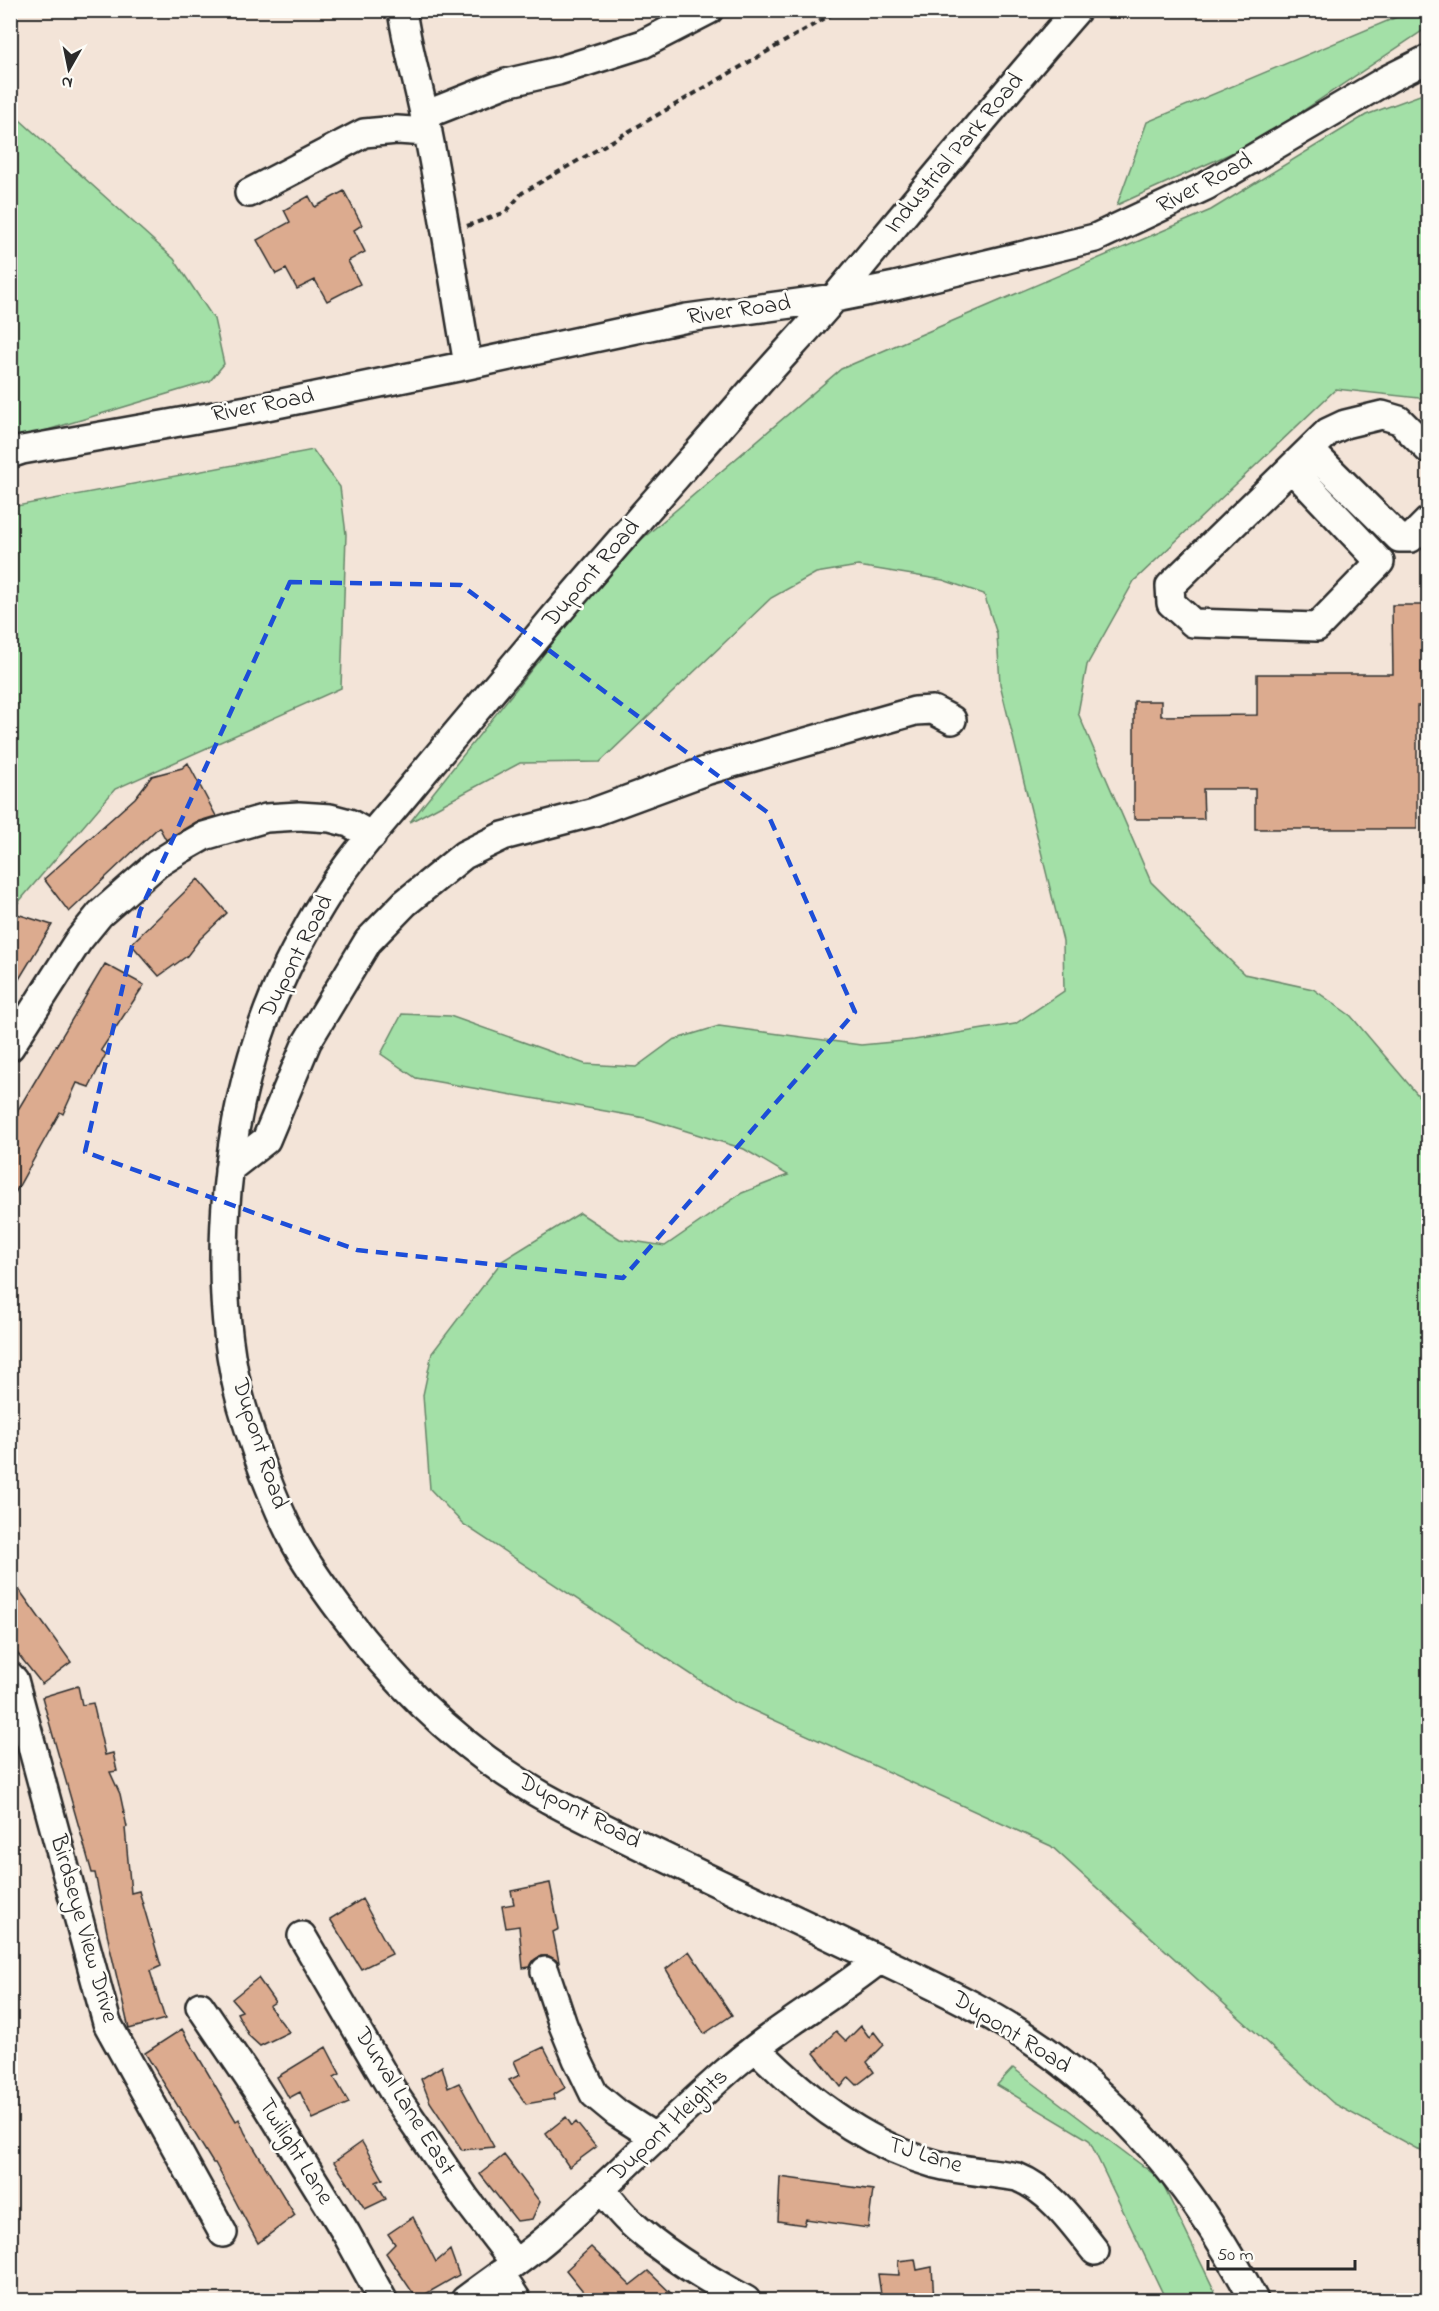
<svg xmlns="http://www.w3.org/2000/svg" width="1439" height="2311" font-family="'Indie Flower',sans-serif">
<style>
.green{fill:#a3e0a7;stroke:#678669;stroke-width:1.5}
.building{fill:#dcab8f;stroke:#2b2b2b;stroke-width:1.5}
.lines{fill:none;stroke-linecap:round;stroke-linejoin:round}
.minor-casing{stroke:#2b2b2b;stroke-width:32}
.path{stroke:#2b2b2b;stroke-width:4;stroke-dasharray:6 4.5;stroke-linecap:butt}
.minor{stroke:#fdfcf7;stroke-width:27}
.marked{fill:none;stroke:#1d4ed8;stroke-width:4.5;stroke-dasharray:12 8;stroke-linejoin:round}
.labels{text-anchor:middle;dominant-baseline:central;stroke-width:5;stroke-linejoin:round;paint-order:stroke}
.street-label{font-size:24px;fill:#2b2b2b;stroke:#fdfcf7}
</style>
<rect width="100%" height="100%" fill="#f3e4d8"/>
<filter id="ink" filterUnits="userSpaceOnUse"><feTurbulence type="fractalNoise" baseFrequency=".0167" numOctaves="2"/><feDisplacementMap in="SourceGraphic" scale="12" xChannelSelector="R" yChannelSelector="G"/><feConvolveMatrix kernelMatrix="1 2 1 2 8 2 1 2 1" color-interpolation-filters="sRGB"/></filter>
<g filter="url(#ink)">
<!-- green -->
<path class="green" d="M1411 11H1428V27L1258 141 1117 205 1147 122Z
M1428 92V399L1336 389 1134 581 1087 665 1078 713 1151 882 1244 974 1313 989 1351 1016 1428 1107V2155L1333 2103 1051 1846 730 1700 463 1524 430 1489 423 1395 432 1353 502 1261 580 1213 620 1239 665 1246 742 1193 788 1175 744 1149 645 1118 416 1078 381 1054 402 1014 450 1016 585 1064 636 1067 673 1040 719 1026 861 1045 914 1040 1015 1024 1064 991 1063 941 1000 684 997 634 984 594 943 580 858 566 816 573 771 598 600 762 520 763 410 822 621 557 841 369 1211 210 1366 115Z
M10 111 174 259 214 319 224 364 210 381 11 441Z
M313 450 340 487 346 534 341 688 115 789 11 911V507Z
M1013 2068 1160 2179 1219 2300H1166L1089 2140 997 2085Z"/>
<!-- building -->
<path class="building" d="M344 191 362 225 354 230 365 252 348 261 360 284 327 301 315 280 297 289 286 269 276 274 257 240 290 222 284 210 309 196 315 207Z
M1392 605H1428V706H1417V829H1255V789H1203L1204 819H1134V701H1161V716L1257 715V674H1393Z
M188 763 216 816 196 822 166 840 159 827 69 912 44 879 135 798 152 776 182 768Z
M198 879 227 913 200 939 187 956 159 976 131 944Z
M17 914 52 925 10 994V925Z
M105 964 144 985 101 1050 106 1054 89 1087 77 1083 63 1114 60 1112 10 1202V1123Z
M10 1577 71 1662 42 1684 10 1644Z
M78 1686 82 1705 93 1703 105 1755 113 1753 117 1771 110 1772 120 1794 127 1827 125 1828 131 1893 139 1891 161 1966 150 1971 165 2019 129 2029 110 1948 95 1873H92L42 1697Z
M550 1883 559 1929 553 1932 559 1962 549 1956H541L534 1960 530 1967 523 1968 519 1926 506 1928 502 1906 514 1904 511 1891Z
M362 1899 392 1954 361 1969 330 1919Z
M689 1951 732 2015 704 2034 666 1969Z
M258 1978 275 2002 269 2006 289 2032 260 2046 249 2036 237 2013 242 2011 232 1999Z
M861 2026 869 2037 874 2032 884 2045 867 2062 874 2072 857 2085 849 2077 841 2087 814 2053 836 2031 846 2041Z
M182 2029 236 2121 239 2119 245 2133 295 2215 258 2243 215 2163H213L145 2053Z
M326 2047 340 2074 334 2077 349 2103 313 2119 300 2092 289 2098 277 2077Z
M544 2047 565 2088 553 2095 555 2099 526 2104 509 2080 520 2075 514 2061Z
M442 2066 448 2088 459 2083 494 2147 462 2150 430 2102 421 2079Z
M566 2117 572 2126 576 2122 596 2147 569 2167 546 2133Z
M362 2142 383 2179 376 2182 386 2199 365 2209 334 2162Z
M504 2155 540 2202 532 2219 517 2221 480 2174Z
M780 2177 873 2190 868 2228 806 2219 804 2225 778 2221Z
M413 2217 436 2262 450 2250 459 2275 417 2299 386 2253 395 2244 388 2234Z
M591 2247 630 2285 648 2271 679 2301H591L566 2270Z
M915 2259 917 2270 932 2267 934 2301H882L878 2274 899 2275 898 2261Z"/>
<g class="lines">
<defs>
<path id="minor" d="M402 10C407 47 418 82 425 118 442 200 454 283 468 365
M1077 10C995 104 916 200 837 295 810 327 781 357 754 388 686 466 617 543 550 622 504 678 456 733 410 789 387 817 362 844 342 873 321 902 303 935 287 967 253 1037 234 1114 227 1191 221 1262 223 1338 242 1406 255 1451 271 1495 292 1537 306 1564 325 1590 343 1614 403 1694 474 1761 563 1807 660 1857 759 1902 857 1949 926 1982 999 2014 1060 2061 1143 2125 1206 2208 1254 2300
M425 115 506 83 558 71 643 44 709 10
M249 193 364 133 397 130 428 132
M1310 450 1399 538H1411L1428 521
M10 454 22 450 247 410 468 365 687 318 835 298 895 286 1095 238 1206 186 1388 79 1428 59
M1291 468 1380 562 1317 627 1193 623 1171 603 1170 586 1328 432 1345 424 1382 415 1399 420 1428 449
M10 1047 78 941 100 914 157 864 181 849 204 836 266 818 299 816 330 818 349 823 372 836
M229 1169 266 1140 307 1042 368 941 405 903 464 855 503 836 594 812 708 770 915 711 933 710 952 720
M10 1676 14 1680 107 2023 223 2233
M302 1936 397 2098 466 2199 515 2263
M545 1971 563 2025 577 2059 594 2094 617 2113 656 2138
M200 2006 267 2105 346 2233 383 2300
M756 2048C806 2099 865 2145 935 2164 962 2171 990 2172 1017 2177 1050 2190 1073 2223 1095 2251
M601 2189C611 2200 619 2212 629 2221 663 2253 705 2278 746 2300
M500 2274 517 2300
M465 2300C494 2278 525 2258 552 2234 611 2182 666 2125 725 2073 773 2030 829 2000 879 1960"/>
</defs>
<!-- minor casing -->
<use href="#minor" class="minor-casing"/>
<!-- path -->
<path class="path" d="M467 226 506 212 522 193 839 10"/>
<!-- minor -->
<use href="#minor" class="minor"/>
</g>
</g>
<!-- marked area -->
<path class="marked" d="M290 582 461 585 767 812 855 1012 623 1278 357 1250 85 1152 140 911Z"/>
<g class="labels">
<!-- street labels -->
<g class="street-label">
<text transform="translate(955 154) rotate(-50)">Industrial Park Road</text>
<text transform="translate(1205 184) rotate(-28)">River Road</text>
<text transform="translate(739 311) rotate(-8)">River Road</text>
<text transform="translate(263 406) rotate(-11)">River Road</text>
<text transform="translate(592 574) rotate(-49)">Dupont Road</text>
<text transform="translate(297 957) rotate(-63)">Dupont Road</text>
<text transform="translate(259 1444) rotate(72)">Dupont Road</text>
<text transform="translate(579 1812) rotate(28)">Dupont Road</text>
<text transform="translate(83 1929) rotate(74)">Birdseye View Drive</text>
<text transform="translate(1011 2033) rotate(32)">Dupont Road</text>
<text transform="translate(404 2102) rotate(58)">Durval Lane East</text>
<text transform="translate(669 2126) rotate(-43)">Dupont Heights</text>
<text transform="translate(295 2152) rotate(58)">Twilight Lane</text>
<text transform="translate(925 2156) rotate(17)">TJ Lane</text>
</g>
</g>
<!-- margin -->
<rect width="1439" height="2311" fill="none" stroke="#fdfcf7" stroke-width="36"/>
<rect x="18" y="18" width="1403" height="2275" fill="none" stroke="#2b2b2b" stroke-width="2" filter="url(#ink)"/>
<!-- north arrow -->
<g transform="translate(69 69) rotate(189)" stroke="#fdfcf7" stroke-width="4.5" paint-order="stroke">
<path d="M0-4.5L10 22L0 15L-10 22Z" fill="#2b2b2b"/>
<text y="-9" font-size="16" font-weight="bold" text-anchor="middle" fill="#2b2b2b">N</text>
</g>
<!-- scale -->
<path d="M1208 2260v9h147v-9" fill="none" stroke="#2b2b2b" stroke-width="3"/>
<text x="1217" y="2260" font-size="18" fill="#2b2b2b" stroke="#fdfcf7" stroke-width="4.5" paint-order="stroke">50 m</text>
</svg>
